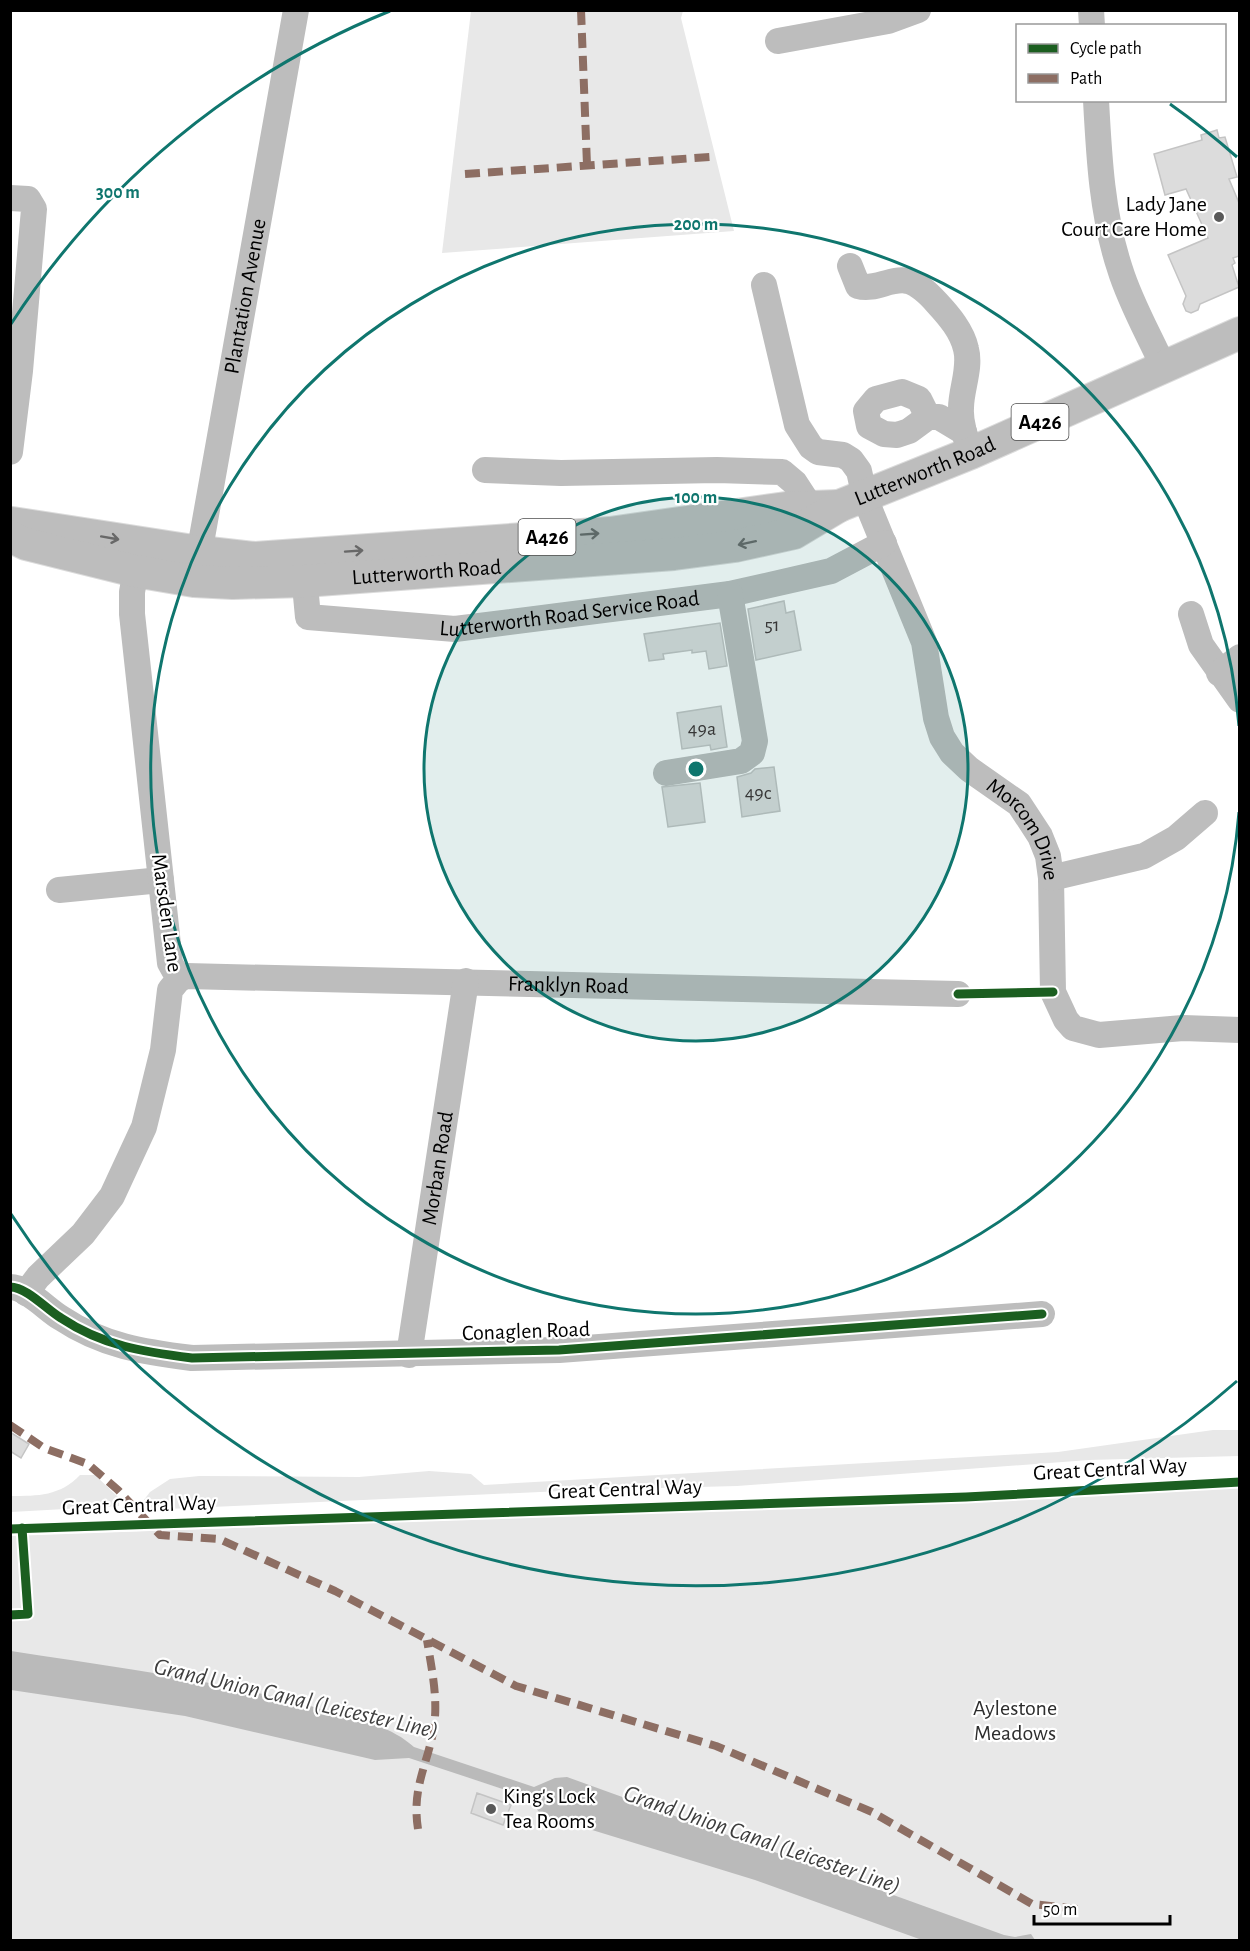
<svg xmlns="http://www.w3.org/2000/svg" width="1250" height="1951" font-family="'Alegreya Sans',sans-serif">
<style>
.green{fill:#e8e8e8}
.water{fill:#bababa}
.building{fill:#dcdcdc;stroke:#c4c4c4;stroke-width:1.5}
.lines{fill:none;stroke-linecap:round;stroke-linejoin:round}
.major-casing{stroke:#dbdbdb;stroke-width:34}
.minor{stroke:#bdbdbd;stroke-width:26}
.major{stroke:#bdbdbd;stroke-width:32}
.quiet{stroke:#8d6e63;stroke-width:8;stroke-dasharray:15 8;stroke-linecap:butt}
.cycleway-casing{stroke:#fff;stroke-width:13}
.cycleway{stroke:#1b5e20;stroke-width:9}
.oneway{stroke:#686868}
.ring{fill:none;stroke:#0f766e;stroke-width:3}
.poi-dot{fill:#595959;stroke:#fff;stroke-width:2}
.labels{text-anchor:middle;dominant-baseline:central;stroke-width:4.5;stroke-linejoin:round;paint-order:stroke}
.number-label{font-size:20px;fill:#373737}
.shield{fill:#fff;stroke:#4c4c4c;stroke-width:1.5}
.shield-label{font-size:21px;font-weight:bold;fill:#000}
.poi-label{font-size:22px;fill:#000;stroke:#fff;text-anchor:end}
.street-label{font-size:22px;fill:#000;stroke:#fff}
.park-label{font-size:22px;fill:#2d2d2d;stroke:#fff}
.water-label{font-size:24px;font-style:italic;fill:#3e3e3e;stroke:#fff}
.centre{fill:#0f766e;stroke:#fff;stroke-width:3}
.ring-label{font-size:18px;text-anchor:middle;font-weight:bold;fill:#0f766e;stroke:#fff;stroke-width:4.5;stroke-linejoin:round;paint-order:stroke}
</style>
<rect width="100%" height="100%" fill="#fff"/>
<!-- green -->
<path class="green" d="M471 11H683L681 18 734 231 442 253Z
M1213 1430H1239V1456L1089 1460 737 1486 583 1490 146 1510 140 1505 150 1492 170 1479 199 1476 359 1477 429 1471 471 1474 484 1485 1058 1452Z
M80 1475H95L119 1498V1506L11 1512V1496C38 1496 60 1496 80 1475Z
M1239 1486V1940H11L10 1536 1042 1499Z"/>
<!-- water -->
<path class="water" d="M11 1651C119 1668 229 1681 335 1713 363 1721 392 1727 414 1747L534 1787 555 1778 567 1777 1004 1935 1015 1937 1031 1934 1035 1940H922L755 1880 540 1814 530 1798 409 1758 375 1760 185 1716 11 1690Z"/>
<!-- building -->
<path class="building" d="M1217 130 1219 138 1225 137 1237 177 1229 179 1239 203V256L1233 258 1235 263 1232 265 1239 287 1200 304 1198 310 1191 313 1186 311 1183 304 1186 296 1168 255 1208 238 1186 189 1165 195 1154 154 1202 140 1201 135Z
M784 601 786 613 794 611 801 650 756 660 748 609Z
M720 623 727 666 709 669 706 651 692 653V650L663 654 664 659 649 661 644 634Z
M721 706 727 747 711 750 710 745 682 749 677 713Z
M774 767 780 811 742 817 737 777 751 773 755 769Z
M700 783 705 822 668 827 662 787Z
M10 1432 29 1444 21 1458 10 1451Z
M477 1793 511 1805 503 1825 471 1813Z"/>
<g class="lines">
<defs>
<g id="major">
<path d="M12 523 200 552 253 558 610 533 786 508 839 506"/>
<path id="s6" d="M10 536 26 544 135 571 194 581 233 583 304 581 674 554 735 546 794 533 839 506 971 453 1240 333"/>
</g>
</defs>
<!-- major casing -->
<use href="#major" class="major-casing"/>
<!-- minor -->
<g class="minor">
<path d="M1091 10 1092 26"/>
<path d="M778 41 888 21 918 10"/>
<path d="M1096 100C1099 157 1102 215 1120 269 1130 302 1149 335 1163 366"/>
<path d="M10 198 28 199 34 209 20 371 10 452"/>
<path d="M850 266 858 286C875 291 891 277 908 281 919 284 929 294 937 303 949 316 962 331 966 349 971 368 961 389 961 408 960 423 966 439 971 453"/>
<path id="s1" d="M764 285 797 425 811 447 818 452 843 455 851 460 859 471 865 498 924 642 936 718 942 737 952 753 969 769 1019 804 1040 836 1048 856 1051 878 1053 992 1066 1020 1073 1028 1099 1035 1183 1028 1240 1030"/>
<path d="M928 417 919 399 902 392 876 399 866 411 869 426 884 434 897 435 909 431 928 417H939L964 432"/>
<path d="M485 470 561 473 717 470 782 472 795 483 810 506"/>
<path id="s2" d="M303 564 308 617 455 629 730 594 831 571 884 543"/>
<path id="s3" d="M196 571 296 10"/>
<path d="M1191 614 1201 645 1240 700"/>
<path d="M1219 673 1240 657"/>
<path d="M666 773 741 761 752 753 755 741 730 594"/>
<path d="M1051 878 1144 856 1176 838 1205 813"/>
<path d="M59 890 161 880"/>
<path id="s4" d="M179 979 186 976 958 994"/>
<path d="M10 1287C27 1287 47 1310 61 1318 103 1346 144 1352 192 1358L559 1350 1042 1314"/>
<path d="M26 1293 38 1277 83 1234 112 1196 144 1127 163 1050 170 990 179 979 170 963 132 614V592L139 553"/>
<path id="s5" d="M409 1355 466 981"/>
</g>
<!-- major -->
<use href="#major" class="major"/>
<!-- quiet -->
<path class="quiet" d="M581 10 587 165
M465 174 710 157
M10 1425 44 1448 88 1464 118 1490 160 1535 219 1539 335 1591 516 1686 716 1746 872 1812 1032 1904 1078 1909
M418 1829C412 1790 425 1770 433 1733 439 1702 432 1671 427 1640"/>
<defs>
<path id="cycleway" d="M958 994 1053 992
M10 1287C27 1287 47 1310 61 1318 103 1346 144 1352 192 1358L559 1350 1042 1314
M10 1529 966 1497 1240 1482
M10 1615 28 1614 22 1528"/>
</defs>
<!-- cycleway casing -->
<use href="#cycleway" class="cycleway-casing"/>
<!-- cycleway -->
<use href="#cycleway" class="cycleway"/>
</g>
<!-- one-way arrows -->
<defs><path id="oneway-shaft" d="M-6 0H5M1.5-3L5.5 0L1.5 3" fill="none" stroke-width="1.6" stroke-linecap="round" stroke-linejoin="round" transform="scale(1.5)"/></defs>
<g class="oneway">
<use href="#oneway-shaft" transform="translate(590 534) rotate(-4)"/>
<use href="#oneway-shaft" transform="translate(110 538) rotate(10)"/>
<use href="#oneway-shaft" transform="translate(747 543) rotate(168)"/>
<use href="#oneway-shaft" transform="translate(354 551) rotate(-4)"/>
</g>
<!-- distance rings -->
<circle cx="696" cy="769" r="272" fill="#0f766e" fill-opacity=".12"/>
<g class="ring">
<circle cx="696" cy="769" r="272"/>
<path d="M1239 812A545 545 0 1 1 1239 726"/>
<path d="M1237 1381A817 817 0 0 1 11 1214M11 324A817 817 0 0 1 390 11M1170 104A817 817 0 0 1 1237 157"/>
</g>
<!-- markers -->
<g class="poi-dot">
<circle cx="1219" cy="217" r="6"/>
<circle cx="491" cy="1809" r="6"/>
</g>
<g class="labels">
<!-- number labels -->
<g class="number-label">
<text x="772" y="625">51</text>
<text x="702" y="729">49a</text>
<text x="758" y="793">49c</text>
</g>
<!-- shield labels -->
<g class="shield">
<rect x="1011.5" y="404" width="57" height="36" rx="4.5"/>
<rect x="518.5" y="519" width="57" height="36" rx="4.5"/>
</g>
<g class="shield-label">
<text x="1040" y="422">A426</text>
<text x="547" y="537">A426</text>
</g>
<!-- poi labels -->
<g class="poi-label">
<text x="1207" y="204">Lady Jane<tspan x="1207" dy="25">Court Care Home</tspan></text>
<text x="503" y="1796" text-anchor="start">King's Lock<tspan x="503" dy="25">Tea Rooms</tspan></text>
</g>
<!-- street labels -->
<g class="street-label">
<text stroke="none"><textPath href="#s3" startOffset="279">Plantation Avenue</textPath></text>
<text stroke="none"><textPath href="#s6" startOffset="938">Lutterworth Road</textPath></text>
<text stroke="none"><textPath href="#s6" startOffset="423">Lutterworth Road</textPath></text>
<text stroke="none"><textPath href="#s2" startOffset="316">Lutterworth Road Service Road</textPath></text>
<text stroke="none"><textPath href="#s1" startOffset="634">Morcom Drive</textPath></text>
<text transform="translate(167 913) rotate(82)">Marsden Lane</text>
<text stroke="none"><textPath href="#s4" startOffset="390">Franklyn Road</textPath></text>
<text stroke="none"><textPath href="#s5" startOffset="189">Morban Road</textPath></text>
<text transform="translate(526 1331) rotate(-2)">Conaglen Road</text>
<text transform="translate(1110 1469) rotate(-3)">Great Central Way</text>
<text transform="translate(625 1489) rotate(-2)">Great Central Way</text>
<text transform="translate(139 1505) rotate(-2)">Great Central Way</text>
</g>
<!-- park labels -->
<g class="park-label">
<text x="1015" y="1708">Aylestone<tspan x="1015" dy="25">Meadows</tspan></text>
</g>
<!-- water labels -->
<g class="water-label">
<text transform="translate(296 1699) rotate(13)">Grand Union Canal (Leicester Line)</text>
<text transform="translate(762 1840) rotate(19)">Grand Union Canal (Leicester Line)</text>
</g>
</g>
<circle cx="696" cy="769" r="9" class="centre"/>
<g class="ring-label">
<text x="118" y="198">300 m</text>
<text x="696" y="230">200 m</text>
<text x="696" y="503">100 m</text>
</g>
<!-- border -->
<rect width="1250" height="1951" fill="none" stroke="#000000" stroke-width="24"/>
<!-- legend -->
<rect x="1016" y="24" width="210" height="78" fill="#ffffff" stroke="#999999" stroke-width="1.5"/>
<rect x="1028" y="44" width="30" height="9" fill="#1b5e20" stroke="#999999" stroke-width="1.5"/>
<text x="1070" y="54" font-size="18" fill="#000000">Cycle path</text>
<rect x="1028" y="74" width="30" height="9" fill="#8d6e63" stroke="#999999" stroke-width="1.5"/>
<text x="1070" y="84" font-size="18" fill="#000000">Path</text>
<!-- scale -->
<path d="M1034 1915v9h136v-9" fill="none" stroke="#000000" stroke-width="3"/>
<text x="1043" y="1915" font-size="18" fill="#000000" stroke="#ffffff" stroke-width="4.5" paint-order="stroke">50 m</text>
</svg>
